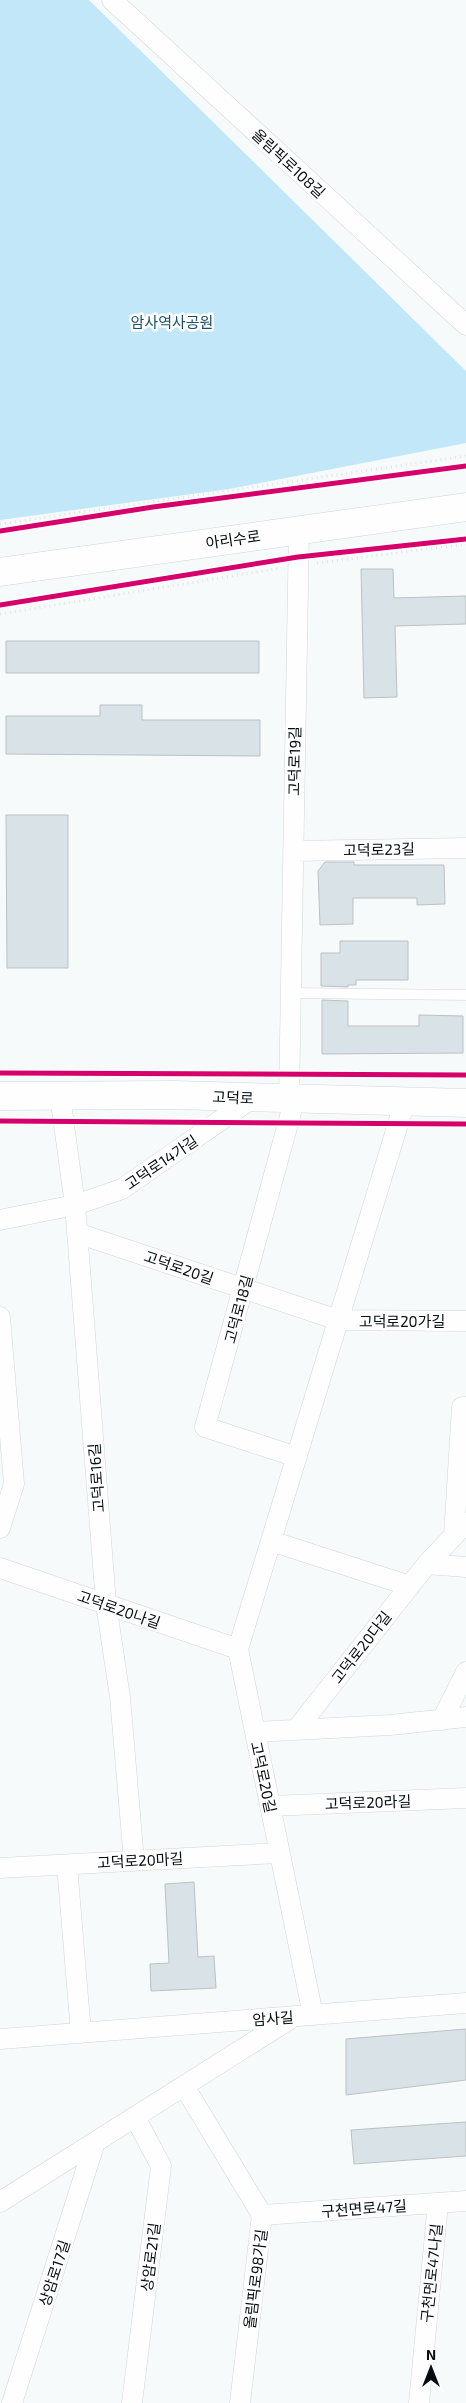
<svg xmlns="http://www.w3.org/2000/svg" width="466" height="2403" font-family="'Exo 2','Noto Sans KR',sans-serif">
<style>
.green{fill:#c2e7f8}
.building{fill:#d9e2e6;stroke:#bbc1c4}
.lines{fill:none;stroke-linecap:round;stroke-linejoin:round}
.lane-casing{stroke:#d0d6d9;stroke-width:11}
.street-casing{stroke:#d0d6d9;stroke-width:21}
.secondary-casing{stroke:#d0d6d9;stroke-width:29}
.path{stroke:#e2e3e4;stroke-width:3;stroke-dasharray:1 4;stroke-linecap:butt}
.lane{stroke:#fefefe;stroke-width:10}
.street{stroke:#fefefe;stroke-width:20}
.secondary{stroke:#fefefe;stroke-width:28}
.cycleway-casing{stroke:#fff;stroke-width:8}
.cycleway{stroke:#d6006c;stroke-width:5}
.labels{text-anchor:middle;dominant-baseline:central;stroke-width:5;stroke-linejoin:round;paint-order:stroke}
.street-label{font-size:15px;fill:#050d11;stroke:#fff}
.park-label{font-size:15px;fill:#1a4f66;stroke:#fff}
</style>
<rect width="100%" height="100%" fill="#f7fafb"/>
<!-- green -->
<path class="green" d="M0 0H89L466 371V443L229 489 0 520Z"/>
<!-- building -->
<path class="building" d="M361 569H393L394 598 466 596V624L395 626 397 697 364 698Z
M6 641H259V673H6Z
M100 705H142V720H260V756L6 754V716H100Z
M6 815H68V968H7Z
M325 862H354V865H444L445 904 417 905V898H353V924L320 925 318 871Z
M340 941H408V980H356V985H348V987L321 986V953H340Z
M322 1000 348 1001V1026H419V1015L463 1016V1053L322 1054Z
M194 1882 198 1957 214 1956 216 1988 151 1991 150 1964 169 1963 165 1884Z
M466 2029V2080L346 2095V2039Z
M466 2122V2156L354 2164 351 2130Z"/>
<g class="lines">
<defs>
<path id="lane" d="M290 993 466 995"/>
<path id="street" d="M112 0 466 325
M293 851 466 848
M60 1096 75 1205 106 1604 120 1697 134 1861
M289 1098 299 529
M295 1098 205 1427 297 1457
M0 1220 75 1205 122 1189 254 1097
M77 1233 338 1320 466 1321
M0 1317 14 1484 0 1528
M454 1536 462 1407H466
M271 1541 410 1586
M427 1564 466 1567
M0 1568 238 1649
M442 1720 466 1672
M296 1730 427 1564 466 1523
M255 1732 390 1725 466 1717
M270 1806 466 1798
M67 1865 81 2033
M0 1868 279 1853
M313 2015 238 1649 405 1101
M0 2039 466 2003
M184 2086 262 2215 240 2403
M0 2202 290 2019
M262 2215 466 2201
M12 2403 95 2142
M132 2403 161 2166 135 2117
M419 2403 438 2203"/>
<path id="secondary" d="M0 572 466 507
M0 1096 174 1095 466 1103"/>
</defs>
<!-- lane casing -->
<use href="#lane" class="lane-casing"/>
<!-- street casing -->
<use href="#street" class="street-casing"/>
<!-- secondary casing -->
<use href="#secondary" class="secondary-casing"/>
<!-- path -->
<path class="path" d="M0 524 466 456
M317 563 466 544
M0 614 281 568"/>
<!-- lane -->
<use href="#lane" class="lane"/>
<!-- street -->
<use href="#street" class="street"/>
<!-- secondary -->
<use href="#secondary" class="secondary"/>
<defs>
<path id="cycleway" d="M0 531 153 507 466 466
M0 605 298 557 466 539
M0 1073 466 1075
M0 1121 466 1124"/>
</defs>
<!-- cycleway casing -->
<use href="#cycleway" class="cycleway-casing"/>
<!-- cycleway -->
<use href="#cycleway" class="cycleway"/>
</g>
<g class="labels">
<!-- street labels -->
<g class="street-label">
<text transform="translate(289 163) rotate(43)">올림픽로108길</text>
<text transform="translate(233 539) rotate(-8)">아리수로</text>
<text transform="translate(294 761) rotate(-89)">고덕로19길</text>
<text transform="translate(379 849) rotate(-1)">고덕로23길</text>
<text transform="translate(233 1097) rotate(2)">고덕로</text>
<text transform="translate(161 1162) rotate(-34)">고덕로14가길</text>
<text transform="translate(179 1267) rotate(19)">고덕로20길</text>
<text transform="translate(238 1309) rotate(-75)">고덕로18길</text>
<text x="402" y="1321">고덕로20가길</text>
<text transform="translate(96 1478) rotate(-94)">고덕로16길</text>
<text transform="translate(119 1609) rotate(19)">고덕로20나길</text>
<text transform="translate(361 1647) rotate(-52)">고덕로20다길</text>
<text transform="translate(264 1777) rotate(78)">고덕로20길</text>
<text transform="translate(368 1802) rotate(-2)">고덕로20라길</text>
<text transform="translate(140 1860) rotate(-3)">고덕로20마길</text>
<text transform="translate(273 2018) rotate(-4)">암사길</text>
<text transform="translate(364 2208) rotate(-4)">구천면로47길</text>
<text transform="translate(150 2257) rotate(-83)">상암로21길</text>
<text transform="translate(54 2273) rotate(-72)">상암로17길</text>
<text transform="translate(431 2273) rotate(-84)">구천면로47나길</text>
<text transform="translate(255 2279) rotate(-83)">올림픽로98가길</text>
</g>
<!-- park labels -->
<g class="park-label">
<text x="172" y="322">암사역사공원</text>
</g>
</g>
<!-- north arrow -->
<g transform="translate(431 2368)" stroke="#ffffff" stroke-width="4" paint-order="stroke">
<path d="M0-4L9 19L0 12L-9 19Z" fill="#050d11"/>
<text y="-8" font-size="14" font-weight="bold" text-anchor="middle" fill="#050d11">N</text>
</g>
</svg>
